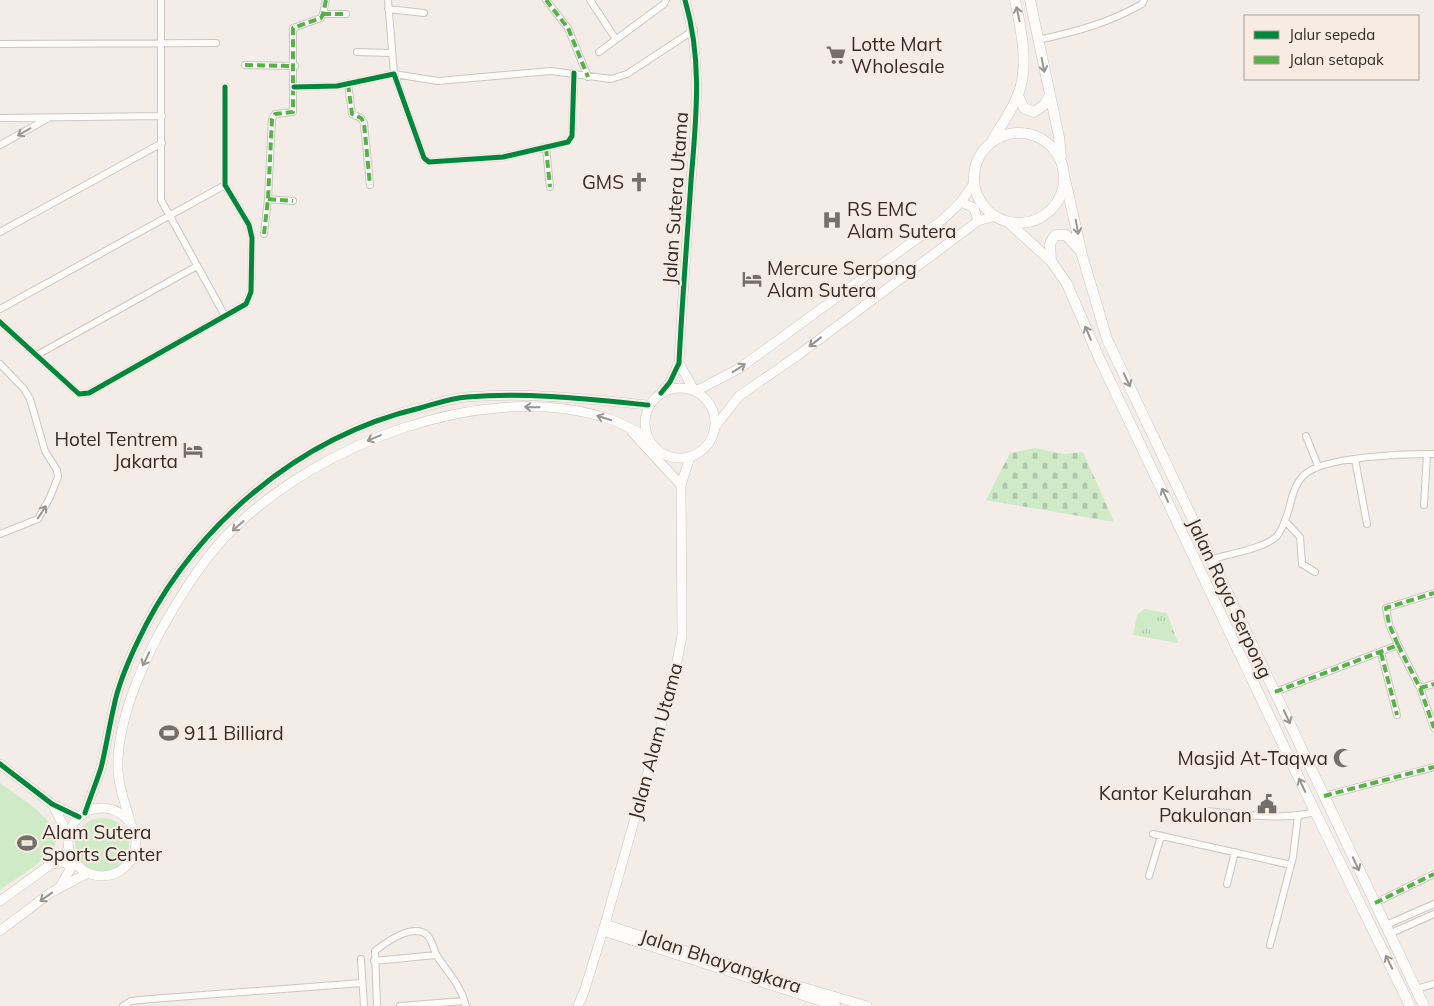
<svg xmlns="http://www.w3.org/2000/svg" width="1434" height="1006" font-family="Mulish,sans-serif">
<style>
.grass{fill:url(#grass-tufts)}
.cemetery{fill:url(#cemetery-stones)}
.green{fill:#ceeac7}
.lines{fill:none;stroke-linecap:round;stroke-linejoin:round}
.street-casing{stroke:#cbc6c2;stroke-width:8}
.secondary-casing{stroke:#cbc6c2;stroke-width:10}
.primary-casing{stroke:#cbc6c2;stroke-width:11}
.street{stroke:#fdfcfb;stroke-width:6}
.secondary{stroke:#fdfcfb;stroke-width:9}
.primary{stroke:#fdfcfb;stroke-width:10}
.quiet{stroke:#56b246;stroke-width:4;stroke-dasharray:8 4;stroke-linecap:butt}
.cycleway-casing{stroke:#f8ebe2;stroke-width:8}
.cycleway{stroke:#00873e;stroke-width:5}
.oneway{stroke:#979492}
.labels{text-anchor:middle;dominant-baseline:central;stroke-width:4.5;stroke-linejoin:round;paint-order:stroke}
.poi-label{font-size:19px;fill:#312c29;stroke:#f8ebe2;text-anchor:start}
.street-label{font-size:19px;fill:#312c29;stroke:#f8ebe2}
</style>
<defs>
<pattern id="grass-tufts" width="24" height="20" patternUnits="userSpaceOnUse" patternTransform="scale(1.25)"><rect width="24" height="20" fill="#ceeac7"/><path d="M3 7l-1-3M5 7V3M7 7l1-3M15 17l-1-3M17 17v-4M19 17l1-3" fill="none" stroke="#b1c9ab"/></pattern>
<pattern id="cemetery-stones" width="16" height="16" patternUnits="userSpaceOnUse" patternTransform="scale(1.25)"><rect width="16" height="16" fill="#ceeac7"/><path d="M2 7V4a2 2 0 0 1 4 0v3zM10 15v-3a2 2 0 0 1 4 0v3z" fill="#b1c9ab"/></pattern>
</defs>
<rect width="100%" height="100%" fill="#f3ece7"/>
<!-- grass -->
<path class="grass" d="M1144 609 1167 613 1178 643 1133 635 1137 615Z"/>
<!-- cemetery -->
<path class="cemetery" d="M1035 448 1064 454 1083 452 1114 522 986 500 1010 453Z"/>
<!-- green -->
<path class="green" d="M0 783C17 796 75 828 50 853 36 867 16 878 0 890Z
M75 845a27 27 0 1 1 54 0a27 27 0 1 1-54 0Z"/>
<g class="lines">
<defs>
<path id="street" d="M161 0V200L225 316
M388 0 394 74 438 81 551 71 611 79 627 74 694 30
M546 0 568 28 588 77
M590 0 615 38
M388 9 424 13
M323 14H346
M1038 40C1075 32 1109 23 1142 4L1144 0
M0 44 216 43
M357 52 391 53
M599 52 664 4 666 0
M245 65 295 66
M348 84 352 114 361 118 364 123 370 185
M294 87 337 86 394 74 424 158 429 162 503 157 568 142 572 136 574 73
M0 118 162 116
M0 145 47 119
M546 148 550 187
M268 199 293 201
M0 232 162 143
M264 234 268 199 272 119 275 114 293 112V28L321 18 323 14 326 0
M0 309 225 185
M0 322 79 394 89 393 246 304 251 292 252 238 249 225 225 185V87
M37 355 197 266
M0 364 24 389 30 399 45 451 57 470 58 477 50 497 38 519 0 534
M1306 436 1318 466
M1355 459 1367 524
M1424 505 1427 454
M1285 521 1300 537 1302 564 1315 572
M1213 559C1229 554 1266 548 1277 536 1283 529 1286 518 1289 509 1292 496 1295 484 1304 475 1324 456 1405 454 1434 454
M1398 645 1420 688 1434 728
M1381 653 1397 715
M1420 688 1434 684
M1275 692 1398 645 1389 624 1386 608 1434 593
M1324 796 1434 767
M1205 811C1241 814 1279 821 1315 812
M1153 834 1291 865
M1149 876 1161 836
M1227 884 1235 852
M1375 903 1434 874
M1386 925 1434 904
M1389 934 1434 914
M1270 945 1293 857 1298 816
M361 959 364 1006
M374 961 436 955
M1416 989 1434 984
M123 1006 131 1001 151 999 362 983
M377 1006 375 951C386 942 413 923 427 935 433 941 433 949 437 956 448 973 461 985 466 1006
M400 1006 464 1001"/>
<path id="secondary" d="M961 202 974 208 978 221
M679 363 694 390
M645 423a35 35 0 1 1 70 0a35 35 0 1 1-70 0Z
M696 391 740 368 941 221 961 202 974 183
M661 393 670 382 679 363C682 302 687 242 691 181 696 118 703 62 685 0
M715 427 739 396 797 356 978 221 995 216
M632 432 681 485
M0 764 52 804 79 817
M54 807 69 837
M68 842a34 34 0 1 1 68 0a34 34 0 1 1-68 0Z
M85 813C90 798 96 783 101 768 106 748 109 727 114 706 118 685 128 662 137 643 190 529 297 437 420 408 435 404 451 398 467 397 528 392 588 399 648 405
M131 824C126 807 119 788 118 771 116 725 140 669 161 630 181 595 202 560 231 531 319 444 478 382 600 416 617 420 632 429 647 437
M53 864 65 862 71 868 61 885
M0 901 69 851
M605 924 744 970 867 1006
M0 931 50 893 88 873
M603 931 836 1006
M578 1006 584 992 605 924 672 687 682 636 681 485 690 457"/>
<path id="primary" d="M1030 0 1059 137 1061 156
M1018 96 1024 108 1034 112 1044 105 1050 95
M974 178a45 45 0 1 1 90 0a45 45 0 1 1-90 0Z
M992 141C1000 127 1011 112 1017 97 1030 68 1021 30 1015 0
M1065 179 1082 255 1107 339 1424 1006
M1008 222 1051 261 1067 284 1100 360 1306 793 1410 1006
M1051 261 1050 244 1055 235H1066L1081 252"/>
</defs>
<!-- street casing -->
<use href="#street" class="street-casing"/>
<!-- secondary casing -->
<use href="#secondary" class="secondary-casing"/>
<!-- primary casing -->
<use href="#primary" class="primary-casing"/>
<!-- street -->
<use href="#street" class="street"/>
<!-- secondary -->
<use href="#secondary" class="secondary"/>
<!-- primary -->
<use href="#primary" class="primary"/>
<!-- quiet -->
<path class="quiet" d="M546 0 568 28 588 77
M323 14H346
M245 65 295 66
M348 84 352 114 361 118 364 123 370 185
M546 148 550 187
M268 199 293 201
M264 234 268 199 272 119 275 114 293 112V28L321 18 323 14 326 0
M1398 645 1420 688 1434 728
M1381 653 1397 715
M1420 688 1434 684
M1275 692 1398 645 1389 624 1386 608 1434 593
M1324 796 1434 767
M1375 903 1434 874"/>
<defs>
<path id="cycleway" d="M294 87 337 86 394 74 424 158 429 162 503 157 568 142 572 136 574 73
M0 322 79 394 89 393 246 304 251 292 252 238 249 225 225 185V87
M661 393 670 382 679 363C682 302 687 242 691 181 696 118 703 62 685 0
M0 764 52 804 79 817
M85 813C90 798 96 783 101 768 106 748 109 727 114 706 118 685 128 662 137 643 190 529 297 437 420 408 435 404 451 398 467 397 528 392 588 399 648 405"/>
</defs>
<!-- cycleway casing -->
<use href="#cycleway" class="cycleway-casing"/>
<!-- cycleway -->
<use href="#cycleway" class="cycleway"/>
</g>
<!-- one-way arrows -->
<defs><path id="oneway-shaft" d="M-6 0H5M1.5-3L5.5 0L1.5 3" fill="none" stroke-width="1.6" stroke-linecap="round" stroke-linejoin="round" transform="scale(1.25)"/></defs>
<g class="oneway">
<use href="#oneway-shaft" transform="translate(1018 14) rotate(-102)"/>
<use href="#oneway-shaft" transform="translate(1043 65) rotate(79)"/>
<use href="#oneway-shaft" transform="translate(24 132) rotate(150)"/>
<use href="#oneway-shaft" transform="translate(1077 227) rotate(80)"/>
<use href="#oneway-shaft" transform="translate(1088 333) rotate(-113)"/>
<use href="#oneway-shaft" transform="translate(815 342) rotate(142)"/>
<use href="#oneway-shaft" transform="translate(739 368) rotate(-33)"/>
<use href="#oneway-shaft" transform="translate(1127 380) rotate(64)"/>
<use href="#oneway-shaft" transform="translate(532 407) rotate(-179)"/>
<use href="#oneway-shaft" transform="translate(604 418) rotate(-162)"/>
<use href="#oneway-shaft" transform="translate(374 438) rotate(157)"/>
<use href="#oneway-shaft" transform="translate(1165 495) rotate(-114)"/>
<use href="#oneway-shaft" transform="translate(42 512) rotate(-57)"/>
<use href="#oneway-shaft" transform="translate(238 526) rotate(139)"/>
<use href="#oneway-shaft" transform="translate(146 659) rotate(116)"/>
<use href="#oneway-shaft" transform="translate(1287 717) rotate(65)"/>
<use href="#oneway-shaft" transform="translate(1302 785) rotate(-115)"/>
<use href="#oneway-shaft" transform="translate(1356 864) rotate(65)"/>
<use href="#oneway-shaft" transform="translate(46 897) rotate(144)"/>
<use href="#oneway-shaft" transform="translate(1389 962) rotate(-116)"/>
</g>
<!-- icons -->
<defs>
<symbol id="supermarket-bare" viewBox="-9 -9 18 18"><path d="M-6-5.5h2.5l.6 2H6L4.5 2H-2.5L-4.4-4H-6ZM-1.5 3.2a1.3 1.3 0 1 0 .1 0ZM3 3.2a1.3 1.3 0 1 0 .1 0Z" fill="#756f6c" stroke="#f8ebe2" stroke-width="2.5" paint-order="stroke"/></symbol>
<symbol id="church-bare" viewBox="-9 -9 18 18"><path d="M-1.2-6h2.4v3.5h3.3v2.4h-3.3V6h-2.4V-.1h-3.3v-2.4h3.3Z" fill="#756f6c" stroke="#f8ebe2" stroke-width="2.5" paint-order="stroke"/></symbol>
<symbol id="hospital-bare" viewBox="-9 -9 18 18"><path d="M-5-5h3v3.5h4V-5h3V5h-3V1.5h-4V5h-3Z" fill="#756f6c" stroke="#f8ebe2" stroke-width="2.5" paint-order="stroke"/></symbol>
<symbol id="hotel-bare" viewBox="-9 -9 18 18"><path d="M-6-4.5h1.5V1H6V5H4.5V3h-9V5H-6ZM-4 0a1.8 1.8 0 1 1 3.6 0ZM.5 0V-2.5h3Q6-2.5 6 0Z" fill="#756f6c" stroke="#f8ebe2" stroke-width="2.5" paint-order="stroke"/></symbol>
<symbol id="stadium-bare" viewBox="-9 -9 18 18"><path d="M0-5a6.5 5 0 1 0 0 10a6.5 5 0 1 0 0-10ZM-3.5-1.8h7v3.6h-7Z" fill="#756f6c" stroke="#f8ebe2" stroke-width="2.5" paint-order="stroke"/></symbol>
<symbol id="mosque-bare" viewBox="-9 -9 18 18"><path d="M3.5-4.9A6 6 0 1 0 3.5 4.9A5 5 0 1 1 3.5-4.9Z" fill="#756f6c" stroke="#f8ebe2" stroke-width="2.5" paint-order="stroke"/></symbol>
<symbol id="civic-bare" viewBox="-9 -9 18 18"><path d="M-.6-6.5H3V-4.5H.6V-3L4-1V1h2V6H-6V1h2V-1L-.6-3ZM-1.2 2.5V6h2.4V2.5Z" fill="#756f6c" stroke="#f8ebe2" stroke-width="2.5" paint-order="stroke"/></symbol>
</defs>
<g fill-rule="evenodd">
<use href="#supermarket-bare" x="822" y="41" width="28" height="28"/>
<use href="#church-bare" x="625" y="168" width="28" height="28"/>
<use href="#hospital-bare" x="818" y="206" width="28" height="28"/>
<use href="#hotel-bare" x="738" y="265" width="28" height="28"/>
<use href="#hotel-bare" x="179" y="436" width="28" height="28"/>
<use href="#stadium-bare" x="155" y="719" width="28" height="28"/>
<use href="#mosque-bare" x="1329" y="744" width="28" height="28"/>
<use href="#civic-bare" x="1253" y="790" width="28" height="28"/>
<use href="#stadium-bare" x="13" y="829" width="28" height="28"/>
</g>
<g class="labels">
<!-- poi labels -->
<g class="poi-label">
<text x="851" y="44">Lotte Mart<tspan x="851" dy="22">Wholesale</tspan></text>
<text x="624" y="182" text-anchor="end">GMS</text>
<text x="847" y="209">RS EMC<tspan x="847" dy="22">Alam Sutera</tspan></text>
<text x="767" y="268">Mercure Serpong<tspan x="767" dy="22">Alam Sutera</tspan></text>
<text x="178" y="439" text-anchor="end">Hotel Tentrem<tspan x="178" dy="22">Jakarta</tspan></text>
<text x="184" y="733">911 Billiard</text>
<text x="1328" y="758" text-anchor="end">Masjid At-Taqwa</text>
<text x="1252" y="793" text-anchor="end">Kantor Kelurahan<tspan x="1252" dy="22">Pakulonan</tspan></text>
<text x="42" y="832">Alam Sutera<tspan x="42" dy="22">Sports Center</tspan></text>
</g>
<!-- street labels -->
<g class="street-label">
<text transform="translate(675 198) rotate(-86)">Jalan Sutera Utama</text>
<text transform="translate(1230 598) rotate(65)">Jalan Raya Serpong</text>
<text transform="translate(655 741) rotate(-75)">Jalan Alam Utama</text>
<text transform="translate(721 961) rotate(18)">Jalan Bhayangkara</text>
</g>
</g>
<!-- legend -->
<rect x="1244" y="15" width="175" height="65" fill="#f8ebe2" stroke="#a89f98"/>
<rect x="1254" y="31" width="25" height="8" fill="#00873e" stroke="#a89f98"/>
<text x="1289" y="40" font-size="15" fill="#312c29">Jalur sepeda</text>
<rect x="1254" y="56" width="25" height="8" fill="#56b246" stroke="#a89f98"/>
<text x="1289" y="65" font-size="15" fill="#312c29">Jalan setapak</text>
</svg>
